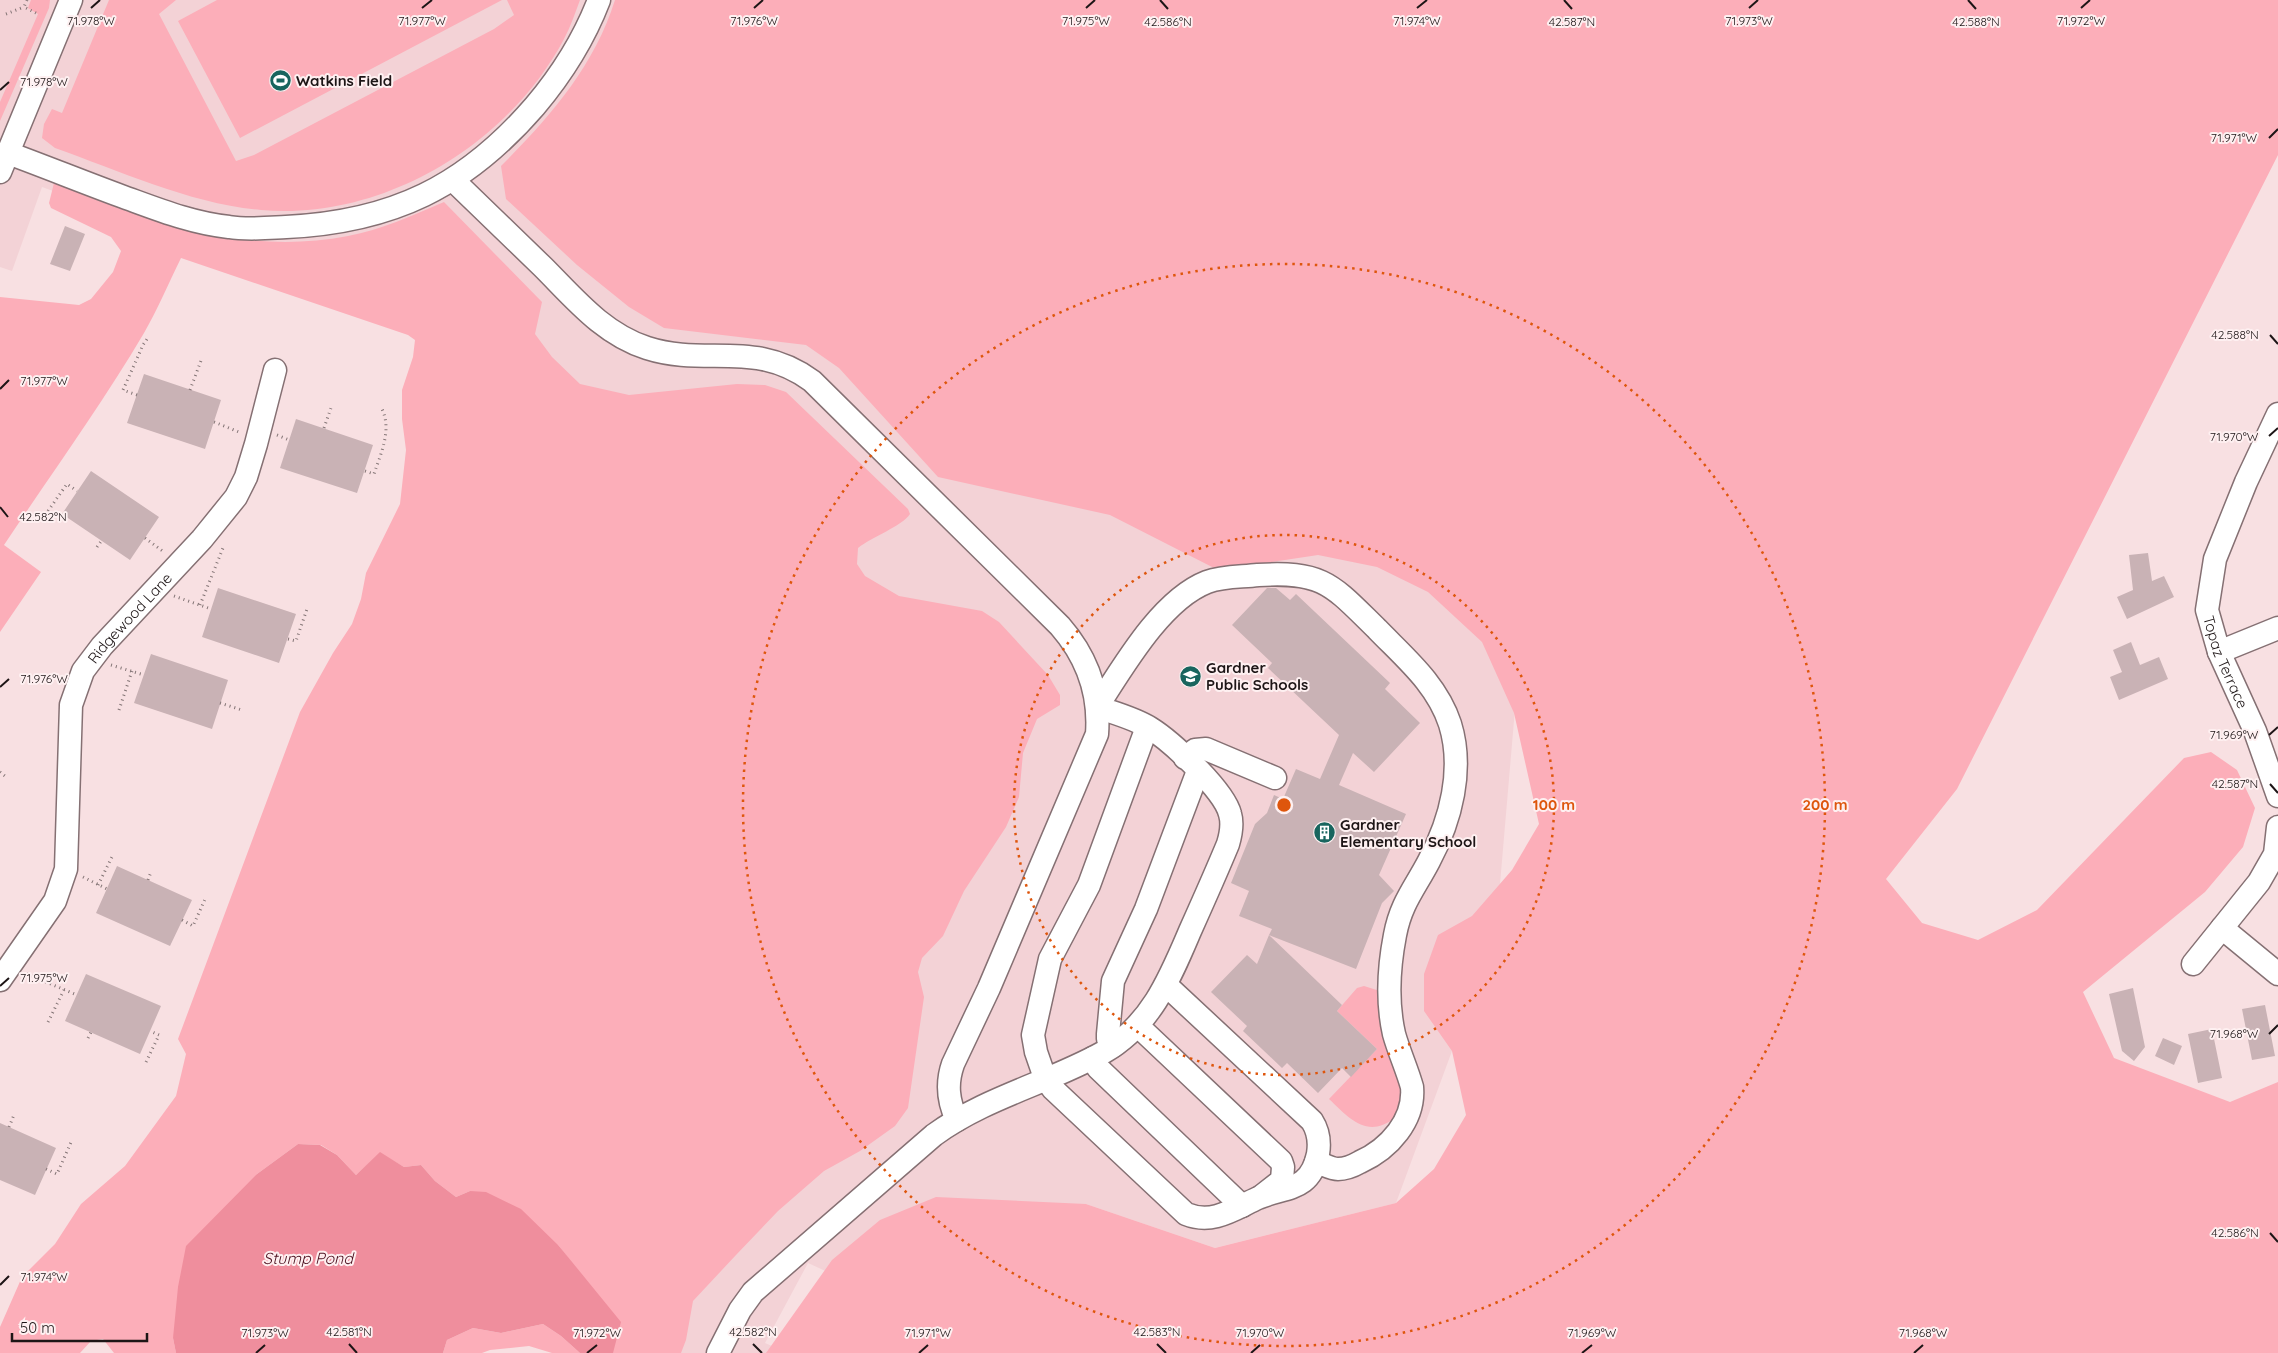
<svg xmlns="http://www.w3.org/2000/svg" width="2278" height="1353" font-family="Quicksand,sans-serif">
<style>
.built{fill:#f3d2d6}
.green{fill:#fcaeb9}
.water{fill:#ef8e9d}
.building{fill:#c9b2b5}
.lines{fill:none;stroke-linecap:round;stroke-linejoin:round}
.minor-casing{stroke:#857073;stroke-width:25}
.path{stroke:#837475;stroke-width:3;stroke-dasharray:1 4;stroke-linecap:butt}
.minor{stroke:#fff;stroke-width:22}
.ticks{fill:none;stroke:#1d1516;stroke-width:2}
.ring{fill:none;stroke:#de560c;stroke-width:2.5;stroke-dasharray:2.5 5}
.labels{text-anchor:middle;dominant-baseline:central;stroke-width:4;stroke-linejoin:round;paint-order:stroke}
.poi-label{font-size:15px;font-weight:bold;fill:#1d1516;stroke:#fef0f1;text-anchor:start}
.street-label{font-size:15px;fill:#1d1516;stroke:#fef0f1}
.water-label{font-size:16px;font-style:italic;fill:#4c101f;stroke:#fef0f1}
.ticks-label{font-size:12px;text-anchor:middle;fill:#1d1516;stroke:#fef0f1;stroke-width:4;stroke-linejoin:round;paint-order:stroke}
.centre{fill:#de560c;stroke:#fef0f1;stroke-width:2.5}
.ring-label{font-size:15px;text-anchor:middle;font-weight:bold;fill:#de560c;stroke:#fef0f1;stroke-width:4;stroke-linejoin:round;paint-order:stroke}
</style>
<rect width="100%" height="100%" fill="#f8e0e2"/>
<!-- built -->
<path class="built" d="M0 0H1019L1521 639 1500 884 1452 1051 1396 1203 1215 1248 1086 1204 880 1296 808 1263 765 1343 788 1353H657L451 334 42 187 12 271 0 267Z"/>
<!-- green -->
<path class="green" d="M31 0H50L49 8 0 121V102L38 14 28 8Z
M109 0H176L159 14 236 161 254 155 494 29 514 15 507 0H580C575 13 571 26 564 39 508 145 382 221 261 210 191 204 120 171 55 148L42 138 44 124 52 109 62 113Z
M217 0H502L240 138 178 21Z
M615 0H2278V155L1957 789 1886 879 1922 923 1978 940 2037 910 2184 758 2211 752 2237 770 2255 808 2243 847 2205 892 2083 992 2114 1058 2230 1102 2278 1082V1353H766L832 1260 880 1220 936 1197 1086 1204 1215 1248 1396 1203 1434 1169 1466 1115 1452 1051 1424 1011V974L1438 935 1472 916 1512 870 1539 824 1514 713 1482 642 1428 592 1377 567 1318 555 1218 570 1110 515 938 477 839 368 806 345 664 328 629 307 577 265 506 199 501 166C549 118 594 67 615 0Z
M54 183C149 222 244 256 348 236 381 230 413 215 444 202L542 302 535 334 552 357 580 384 629 395 737 384 765 385 786 392 908 509 910 514C901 527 873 536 858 548L857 564 865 576 899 596 982 611 999 622 1048 675 1060 695V705L1037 719 1023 753 1019 797 1006 827 964 891 943 936 922 958 918 972 924 997 908 1108 895 1126 860 1151 824 1171 778 1211 736 1255 693 1301 686 1340 681 1353H613L588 1284 559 1246 470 1191 456 1197 435 1181 421 1165 404 1167 380 1153 356 1175 337 1155 321 1145 298 1144 257 1174 173 1338 176 1353H114L103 1339 91 1341 80 1353H0V1327L22 1277 55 1244 81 1204 125 1166 176 1096 186 1054 178 1039 300 712 333 653 352 624 361 599 366 573 400 504 406 450 402 419V390L413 357 415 340 408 335 181 258C169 282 158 309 144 333 101 406 51 474 4 545L41 572 0 632V297L79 305 91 299 113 272 121 251 111 237 51 208 49 203Z
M1364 986 1383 992 1404 1091 1395 1118C1367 1139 1350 1119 1329 1099L1377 1049 1337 1011 1357 988Z
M543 1324 561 1336 580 1353H552L529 1346 490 1350 482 1353H443L447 1340 473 1328 501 1333Z"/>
<!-- water -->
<path class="water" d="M298 1144 320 1145 337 1155 356 1175 380 1152 404 1167 421 1165 435 1181 456 1197 470 1191 486 1192 521 1209 559 1246 621 1322 613 1353H580L561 1336 543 1324 501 1333 473 1328 447 1340 443 1353H176L173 1338 178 1287 186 1246 257 1174Z"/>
<!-- building -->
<path class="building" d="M65 226 85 234 70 271 50 264Z
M144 374 221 400 205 449 127 423Z
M296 419 373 445 357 493 280 468Z
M91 471 159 517 130 560 62 514Z
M2148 553 2152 581 2164 576 2174 597 2127 619 2117 597 2133 590 2129 555Z
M218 588 296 614 279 663 202 637Z
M1267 588H1276L1290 600 1296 594 1390 683 1385 689 1420 723 1374 772 1353 753 1339 785 1406 814 1379 875 1394 891 1382 903 1356 969 1269 935 1272 929 1239 916 1249 891 1231 883 1255 824 1267 813 1274 795 1283 799 1296 769 1320 779 1339 735 1268 668 1272 663 1232 625Z
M2131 642 2140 665 2159 657 2168 679 2119 700 2110 677 2122 672 2113 650Z
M151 654 228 680 212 729 134 703Z
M117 866 192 900 170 946 96 913Z
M1269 935 1342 1005 1337 1011 1377 1049 1351 1077 1342 1068 1318 1093 1287 1063 1282 1068 1243 1031 1247 1026 1211 992 1247 955 1257 964Z
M86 974 161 1006 140 1054 65 1021Z
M2133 988 2145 1047 2134 1061 2122 1051 2109 994Z
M2265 1005 2275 1056 2252 1060 2242 1009Z
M2212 1029 2222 1078 2198 1083 2188 1034Z
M2163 1038 2182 1046 2174 1065 2155 1056Z
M0 1123 56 1148 35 1195 0 1180Z"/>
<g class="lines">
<defs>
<g id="minor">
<path d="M8 153C46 167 83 182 121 196 157 209 191 223 229 227 248 230 267 228 286 227 392 222 465 187 535 106 562 74 584 39 599 0"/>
<path d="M0 172 71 0"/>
<path d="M453 180C483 209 513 238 543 267 574 298 603 334 647 348 706 367 755 339 812 381L1060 626C1087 657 1100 694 1097 734L989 988 953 1064C946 1084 948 1101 957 1120"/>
<path id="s1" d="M2278 414 2246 482 2215 559 2207 610 2219 652 2255 731 2278 796"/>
<path d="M2219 652 2278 628"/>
<path d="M1147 727 1089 885 1050 959 1033 1035 1036 1052 1045 1078 1053 1089 1186 1214C1213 1225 1234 1209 1258 1198 1286 1186 1310 1192 1318 1154 1320 1142 1319 1132 1312 1121L1166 985"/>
<path d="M1185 758 1195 750 1206 749 1275 778"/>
<path d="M2222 928 2278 974"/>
<path d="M2193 964 2259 882 2275 854 2278 827"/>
<path id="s2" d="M0 980 55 901 66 869 71 705 83 671 102 646 202 539 236 497 246 477 256 444 275 370"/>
<path d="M1138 1026 1281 1161 1283 1167 1282 1180 1263 1195"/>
<path d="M1113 1046 1108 1039V1034L1113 981 1146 909 1198 771"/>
<path d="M1093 1058 1098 1068 1242 1206"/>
<path d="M718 1353 740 1310 753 1292 934 1135C986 1097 1049 1083 1104 1052 1151 1025 1170 978 1190 931 1203 902 1216 873 1228 844 1231 834 1233 824 1230 814 1224 790 1171 741 1150 728 1134 718 1114 713 1097 707 1123 667 1161 600 1207 582 1223 576 1241 577 1258 575 1324 571 1332 585 1377 629 1405 658 1437 684 1450 724 1464 769 1451 820 1429 861 1415 888 1401 903 1395 935 1389 966 1387 1003 1394 1034 1399 1052 1407 1069 1412 1087 1415 1120 1389 1149 1360 1162 1353 1166 1346 1169 1338 1169 1331 1169 1323 1164 1316 1162"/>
</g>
</defs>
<!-- minor casing -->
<use href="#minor" class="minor-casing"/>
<!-- path -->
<path class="path" d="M27 0 24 7 38 14
M6 14 24 7
M190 390 202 358
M137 395 123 390 143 345 149 336
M214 422 239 432
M324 428 332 405
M277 435 289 440
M365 471 374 474C381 453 392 430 382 409
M48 511 67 484 77 491
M145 538 164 552
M97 547 102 540
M174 596 211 609
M200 605 223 548
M288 639 296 641 307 609
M111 665 144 675
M220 703 242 710
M119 710 132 671
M0 772 5 776
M83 877 107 889
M148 880 151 872
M98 885 113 855
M182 920 193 926 206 897
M27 974 77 995
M48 1022 64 990
M88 1038 91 1032
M146 1062 159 1035 150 1031
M9 1127 14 1115
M46 1169 57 1174 72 1140"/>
<!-- minor -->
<use href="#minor" class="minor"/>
</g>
<!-- ticks -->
<path class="ticks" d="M1160 0 1168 9M1564 0 1572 9M1968 0 1976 9M91 8 100 0M422 8 432 0M754 8 763 0M1086 8 1095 0M1417 8 1427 0M1749 8 1758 0M2081 8 2090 0M0 90 9 82M2269 138 2278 129M2270 335 2278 344M0 389 9 380M2269 436 2278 428M0 507 8 517M0 687 9 679M2269 735 2278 727M2270 784 2278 793M0 986 9 978M2269 1034 2278 1025M2270 1233 2278 1242M0 1285 9 1276M349 1344 357 1353M753 1344 762 1353M1157 1344 1166 1353M256 1353 265 1345M587 1353 597 1345M919 1353 928 1345M1251 1353 1260 1345M1582 1353 1592 1345M1914 1353 1923 1345"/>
<!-- distance rings -->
<g class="ring">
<circle cx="1284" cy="805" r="270"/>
<circle cx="1284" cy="805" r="541"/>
</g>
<!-- icons -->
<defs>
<symbol id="stadium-disc" viewBox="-11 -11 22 22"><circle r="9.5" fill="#18655e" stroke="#fef0f1"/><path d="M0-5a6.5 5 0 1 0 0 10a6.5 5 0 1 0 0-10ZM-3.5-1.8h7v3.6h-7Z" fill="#fff"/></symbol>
<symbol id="school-disc" viewBox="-11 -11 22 22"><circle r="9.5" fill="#18655e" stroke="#fef0f1"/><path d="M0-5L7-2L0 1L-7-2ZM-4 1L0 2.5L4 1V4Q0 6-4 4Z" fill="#fff"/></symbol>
<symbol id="building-disc" viewBox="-11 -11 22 22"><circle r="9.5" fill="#18655e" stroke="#fef0f1"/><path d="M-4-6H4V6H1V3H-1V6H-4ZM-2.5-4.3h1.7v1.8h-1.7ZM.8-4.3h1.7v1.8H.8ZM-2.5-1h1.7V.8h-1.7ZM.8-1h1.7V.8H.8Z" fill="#fff"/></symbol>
</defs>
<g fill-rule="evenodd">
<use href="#stadium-disc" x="268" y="68" width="25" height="25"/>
<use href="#school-disc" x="1178" y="664" width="25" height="25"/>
<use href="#building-disc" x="1312" y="820" width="25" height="25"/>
</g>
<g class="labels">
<!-- poi labels -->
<g class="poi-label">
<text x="296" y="80">Watkins Field</text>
<text x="1206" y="667">Gardner<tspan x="1206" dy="17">Public Schools</tspan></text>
<text x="1340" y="824">Gardner<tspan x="1340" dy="17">Elementary School</tspan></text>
</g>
<!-- street labels -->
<g class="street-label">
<text stroke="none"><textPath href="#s2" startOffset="401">Ridgewood Lane</textPath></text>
<text stroke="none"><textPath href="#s1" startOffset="265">Topaz Terrace</textPath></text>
</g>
<!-- water labels -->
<g class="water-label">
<text x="308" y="1258">Stump Pond</text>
</g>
</g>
<g class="ticks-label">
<text x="91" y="25">71.978°W</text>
<text x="422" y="25">71.977°W</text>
<text x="754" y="25">71.976°W</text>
<text x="1086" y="25">71.975°W</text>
<text x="1417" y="25">71.974°W</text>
<text x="1749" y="25">71.973°W</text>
<text x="2081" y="25">71.972°W</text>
<text x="1168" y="26">42.586°N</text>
<text x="1572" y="26">42.587°N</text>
<text x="1976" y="26">42.588°N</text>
<text x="44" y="86">71.978°W</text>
<text x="2234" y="142">71.971°W</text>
<text x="2235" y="339">42.588°N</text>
<text x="44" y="385">71.977°W</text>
<text x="2234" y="441">71.970°W</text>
<text x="43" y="521">42.582°N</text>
<text x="44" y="683">71.976°W</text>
<text x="2234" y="739">71.969°W</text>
<text x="2235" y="788">42.587°N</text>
<text x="44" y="982">71.975°W</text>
<text x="2234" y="1038">71.968°W</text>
<text x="2235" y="1237">42.586°N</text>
<text x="44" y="1281">71.974°W</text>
<text x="349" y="1336">42.581°N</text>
<text x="753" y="1336">42.582°N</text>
<text x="1157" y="1336">42.583°N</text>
<text x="265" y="1337">71.973°W</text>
<text x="597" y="1337">71.972°W</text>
<text x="928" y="1337">71.971°W</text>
<text x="1260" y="1337">71.970°W</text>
<text x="1592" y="1337">71.969°W</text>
<text x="1923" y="1337">71.968°W</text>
</g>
<circle cx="1284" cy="805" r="8" class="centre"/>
<g class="ring-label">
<text x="1554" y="810">100 m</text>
<text x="1825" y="810">200 m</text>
</g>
<!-- scale -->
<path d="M12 1333v8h135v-8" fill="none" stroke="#1d1516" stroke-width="2.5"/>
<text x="20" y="1333" font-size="15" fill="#1d1516" stroke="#fef0f1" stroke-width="4" paint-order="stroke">50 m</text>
</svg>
